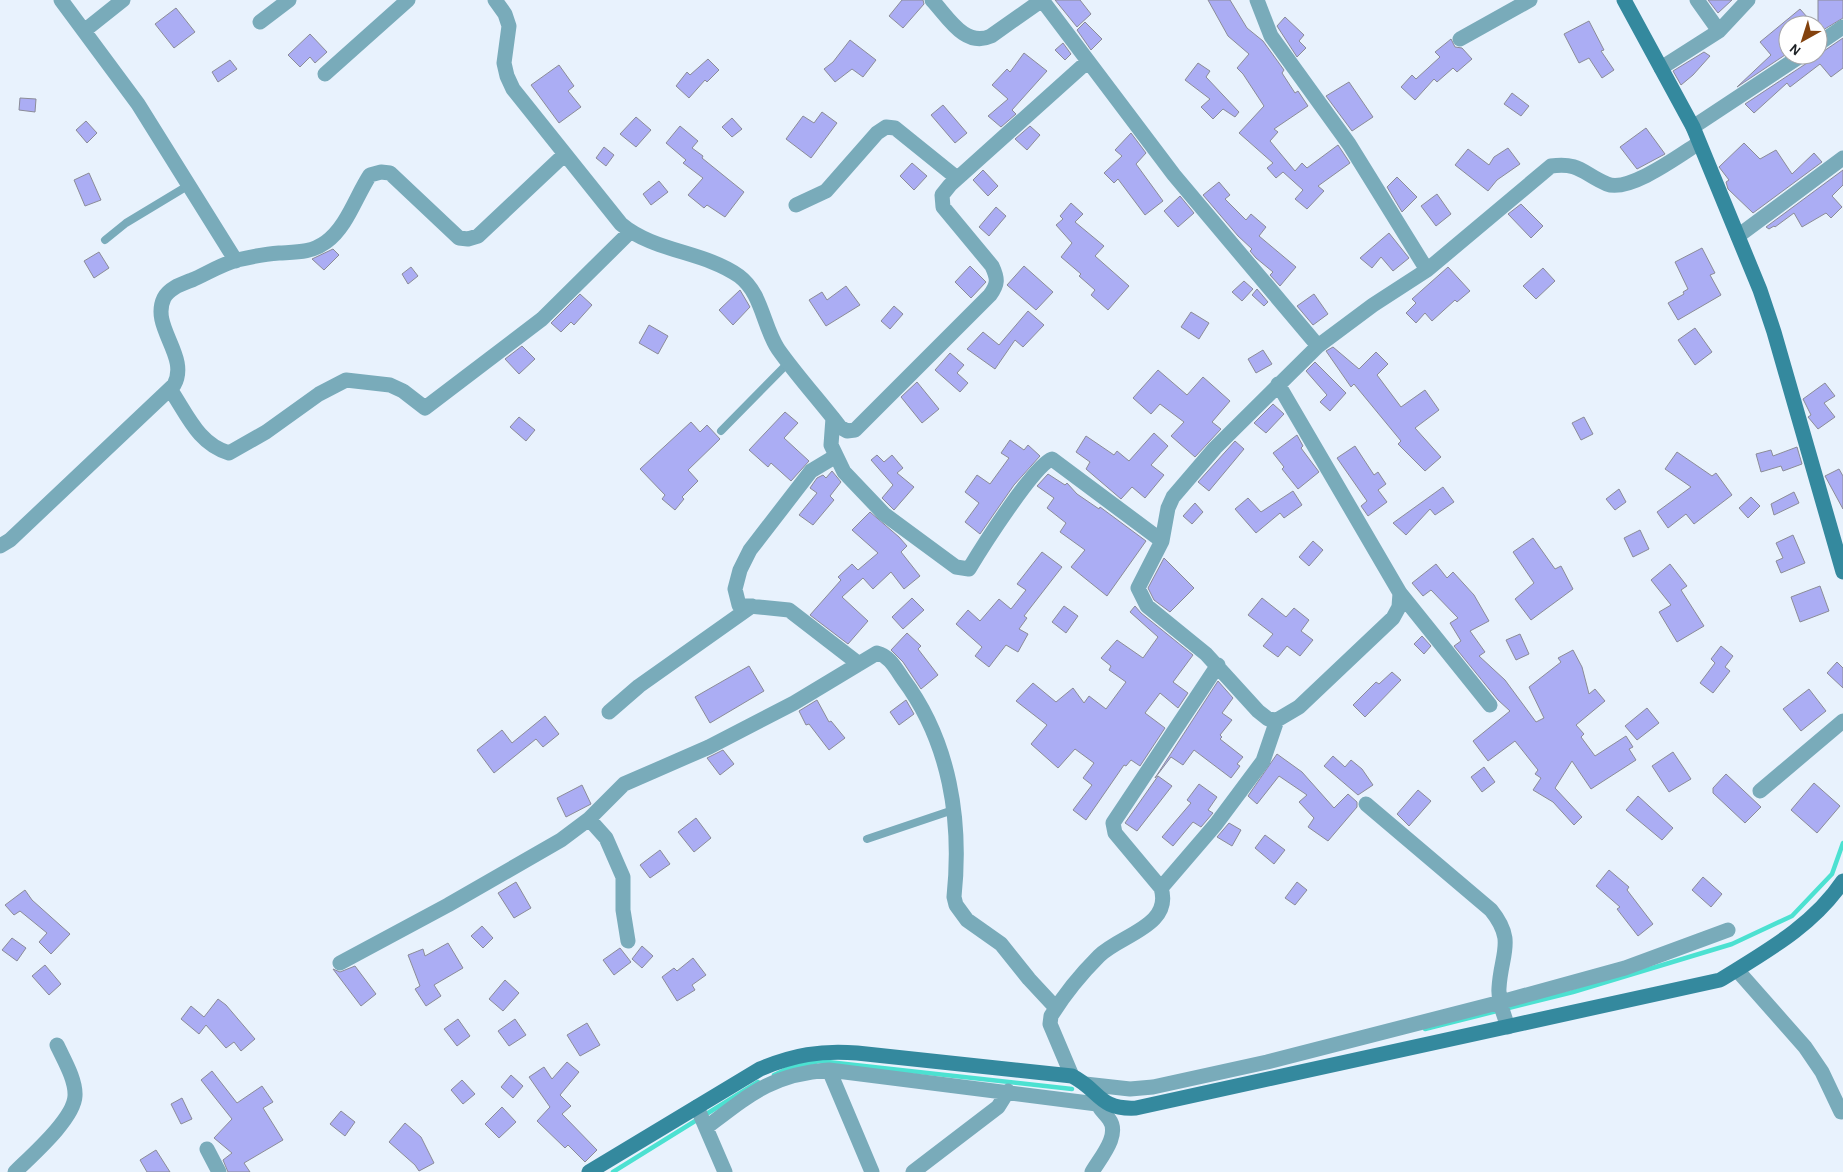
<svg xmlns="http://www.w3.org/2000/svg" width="1843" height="1172" font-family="'Alegreya Sans',sans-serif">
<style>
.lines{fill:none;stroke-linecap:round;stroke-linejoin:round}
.stream{stroke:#4ce1d1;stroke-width:4.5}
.building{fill:#abadf4;stroke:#8b8c98}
.lane{stroke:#79abba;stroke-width:8}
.street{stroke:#79abba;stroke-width:15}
.secondary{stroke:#34899e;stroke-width:15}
</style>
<rect width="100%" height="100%" fill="#e8f2fd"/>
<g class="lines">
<!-- stream -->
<path class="stream" d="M1425 1029 1573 992 1732 944 1792 916 1832 874 1843 843
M774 1075 789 1068 819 1061 1072 1089
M613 1172 758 1082"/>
</g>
<!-- building -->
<path class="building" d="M902 0H923L924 4 903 28 889 16Z
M1055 0H1080L1091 14 1077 27Z
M1208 0H1230L1247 28 1263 41 1284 70 1282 73 1295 93 1298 91 1308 106 1274 129 1278 132 1270 141 1295 171 1302 163 1307 168 1338 145 1350 163 1318 186 1324 191 1307 209 1295 199 1303 190 1283 172 1276 178 1267 168 1273 163 1239 133 1264 106 1243 74 1237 68 1249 54 1228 36Z
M1708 0H1732L1718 13Z
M1818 0H1843V18L1818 33Z
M176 8 195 32 174 48 155 24Z
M1800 9 1808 18 1799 25H1788V53L1737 87 1771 55 1760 42Z
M1285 17 1304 35 1299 41 1306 48 1297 57 1277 26Z
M1589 21 1604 50 1601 51 1614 70 1602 78 1589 58 1579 63 1564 34Z
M1085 22 1102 39 1091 50 1077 30Z
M310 34 327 52 315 63 310 57 300 67 288 55Z
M1843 38V68L1831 77 1820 64 1790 87 1787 83 1754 113 1745 104 1807 63 1811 55H1818Z
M1451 39 1455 47 1462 48 1472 59 1457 72 1453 68 1437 82 1434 79 1415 100 1401 87 1412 75 1416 79 1440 57 1435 52Z
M850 40 876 60 863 77 852 69 835 82 824 69 833 62Z
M1063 43 1071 54 1065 60 1055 50Z
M1704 52 1710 56 1693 75 1681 85 1673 71Z
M1024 53 1047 71 1012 110 1016 114 1001 127 988 116 1008 99 992 85 1007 69 1010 72Z
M708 59 719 70 707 82 705 80 689 98 676 86 687 72 690 75Z
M230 60 237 69 218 82 212 72Z
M1198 63 1210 71 1206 77 1239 112 1235 117 1223 109 1213 119 1201 107 1210 99 1185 80Z
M559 65 574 86 568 91 581 107 559 123 531 85Z
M1349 82 1373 117 1352 131 1326 96Z
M1512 93 1529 106 1521 116 1504 104Z
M20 98 36 99 35 112 19 110Z
M943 105 967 133 955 143 931 115Z
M822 112 837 123 811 158 786 139 803 116 814 123Z
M636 117 651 130 636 147 620 134Z
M732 118 742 129 732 137 722 127Z
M86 121 97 133 87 143 76 130Z
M680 126 698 141 692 148 703 156 702 158 744 192 725 217 707 205 704 208 688 195 703 178 683 163 686 160 666 143Z
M1030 126 1040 135 1027 150 1015 139Z
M1646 128 1665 154 1637 169 1620 147Z
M1131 133 1146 153 1136 164 1163 201 1145 215 1118 179 1114 183 1104 173 1122 156 1115 150Z
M1744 143 1760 159 1776 150 1792 174 1814 153 1822 162 1753 213 1728 189 1726 182 1729 180 1719 167Z
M604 147 614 155 606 166 596 158Z
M1508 148 1520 164 1497 180 1488 191 1455 165 1468 149 1489 165 1494 157Z
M912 163 927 176 914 190 900 176Z
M983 170 998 186 988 196 973 180Z
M1843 170V185L1832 196 1842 207 1831 218 1826 213 1802 227 1794 213 1775 227 1774 226 1769 229 1766 227Z
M89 173 101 200 85 206 74 180Z
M1397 177 1417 197 1402 212 1387 187Z
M659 181 668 192 651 205 643 194Z
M1219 182 1230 195 1225 199 1246 220 1251 214 1266 227 1259 236 1296 267 1280 286 1270 275 1273 272 1256 258 1250 251 1252 249 1238 236 1203 195Z
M1437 194 1451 214 1436 226 1421 206Z
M1180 196 1194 213 1178 227 1164 211Z
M1071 203 1083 214 1075 222 1104 246 1095 256 1129 286 1108 310 1091 295 1095 290 1079 276 1081 274 1061 257 1072 243 1056 225 1063 219 1060 216Z
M1521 204 1543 226 1531 238 1508 214Z
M996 207 1006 216 989 236 979 227Z
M1389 233 1409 258 1393 271 1381 257 1372 268 1360 258Z
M1702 248 1715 273 1710 275 1721 295 1678 320 1668 303 1684 294 1683 292 1688 289 1675 262Z
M333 249 339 255 324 270 312 259Z
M99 252 109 268 94 278 84 261Z
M970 266 986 282 971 298 955 282Z
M1024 266 1053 292 1036 310 1007 285Z
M411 267 418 276 408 284 402 274Z
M1448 267 1470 291 1457 302 1455 300 1432 321 1425 313 1416 323 1406 313 1416 303 1412 299Z
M1543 268 1555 281 1536 299 1523 286Z
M1244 281 1253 289 1242 301 1232 292Z
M846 286 860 305 826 326 809 300 822 292 827 300Z
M1257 289 1268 302 1264 306 1252 295Z
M740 290 750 307 733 325 719 310Z
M580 294 592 305 574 325 571 322 561 332 551 323Z
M1314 294 1328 314 1313 325 1297 306Z
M894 306 903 314 890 329 881 321Z
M1028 311 1044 325 1023 347 1015 340 995 369 967 349 983 332 999 345Z
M1191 312 1209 323 1199 339 1181 327Z
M649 325 668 336 658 354 639 343Z
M1695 328 1712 352 1695 365 1678 340Z
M522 346 535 359 519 374 505 359Z
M1333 347 1359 369 1376 352 1388 364 1377 375 1401 407 1425 390 1439 410 1415 428 1441 457 1425 471 1398 444 1401 441 1354 384 1351 387 1326 351Z
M1263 350 1272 364 1256 373 1248 359Z
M950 353 964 365 957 373 968 383 960 392 935 370Z
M1315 362 1346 393 1330 411 1320 402 1327 395 1306 371Z
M1158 370 1187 395 1203 377 1230 401 1212 422 1221 429 1195 457 1171 436 1184 422 1160 404 1151 414 1133 398Z
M917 382 939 409 922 423 901 397Z
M1825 383 1835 396 1824 403 1835 417 1818 429 1808 417 1811 415 1803 399Z
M1273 404 1284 414 1266 433 1254 423Z
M785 412 798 423 784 438 809 461 791 481 771 463 768 467 749 450Z
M519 417 535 430 526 441 510 427Z
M1584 417 1593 434 1581 440 1572 423Z
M691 422 700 432 707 425 720 439 688 470 698 481 682 497 684 499 675 510 662 499 665 495 640 469Z
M1154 433 1168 446 1151 465 1164 475 1145 498 1132 487 1121 499 1086 469 1090 462 1076 452 1086 436 1114 455 1117 451 1129 461Z
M1297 435 1303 446 1301 448 1319 472 1298 489 1282 469 1284 467 1273 453Z
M1010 440 1024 450 1028 445 1040 456 1014 485 980 534 965 522 979 503 965 492 977 475 990 484 1009 458 1001 453Z
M1235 441 1244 449 1209 491 1198 482Z
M1355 446 1374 475 1378 472 1386 484 1378 490 1387 502 1368 516 1361 506 1367 501 1337 458Z
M1797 447 1802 464 1783 471 1781 466 1761 472 1756 454 1771 450 1773 456Z
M1677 452 1712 476 1716 473 1732 495 1694 524 1686 514 1668 528 1657 512 1691 487 1665 469Z
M877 455 884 462 892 455 903 468 897 473 914 487 894 510 882 498 893 485 871 460Z
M1839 469 1843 476V509L1825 476Z
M832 471 841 482 830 496 834 500 813 525 799 515 817 493 810 488 817 478 823 475 826 478Z
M1048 474 1065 485 1067 483 1077 494 1099 509 1100 507 1146 541 1107 596 1071 567 1085 550 1060 532 1066 523 1047 508 1054 498 1037 486Z
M1443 487 1454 502 1435 515 1430 509 1406 535 1393 523Z
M1619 489 1626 502 1615 510 1606 499Z
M1293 491 1302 505 1284 518 1280 513 1256 533 1235 509 1248 498 1261 512Z
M1794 492 1799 503 1774 515 1771 504Z
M1751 497 1760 506 1748 518 1739 508Z
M1195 503 1203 512 1192 524 1183 516Z
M870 512 899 537 907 546 901 552 920 576 904 589 891 572 873 589 863 578 842 597 868 621 848 644 810 615 841 580 838 577 852 564 858 570 878 553 852 530Z
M1640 530 1649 549 1633 557 1624 538Z
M1793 535 1805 563 1781 573 1776 561 1783 558 1776 543Z
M1533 538 1555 569 1561 566 1573 589 1531 620 1515 599 1534 583 1513 552Z
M1313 541 1323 550 1309 566 1299 557Z
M1042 552 1062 567 1024 616 1027 618 1019 629 1028 634 1018 652 1006 645 989 667 975 656 982 647 956 624 968 610 980 621 999 599 1011 609 1026 590 1017 584Z
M1164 558 1194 588 1170 612 1154 600 1148 588Z
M1436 564 1447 578 1453 572 1474 595 1489 621 1470 631 1485 652 1479 656 1505 680 1536 722 1544 718 1529 687 1561 662 1558 658 1573 650 1582 667 1589 694 1595 689 1605 701 1576 725 1584 734 1581 737 1595 756 1626 736 1633 747 1629 749 1636 760 1591 789 1572 761 1555 788 1582 817 1574 825 1553 802 1533 790 1541 778 1535 774 1538 770 1515 741 1488 761 1473 741 1510 711 1498 700 1454 646 1461 641 1450 623 1458 618 1431 590 1423 596 1412 583Z
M1670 564 1687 586 1681 590 1704 626 1677 642 1659 612 1671 605 1651 580Z
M1820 586 1829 611 1800 622 1791 597Z
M912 598 924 610 903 629 892 617Z
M1262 598 1286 617 1294 608 1309 620 1301 631 1313 640 1300 656 1287 646 1278 657 1263 646 1273 634 1248 615Z
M1064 606 1078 616 1066 633 1052 622Z
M1135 606 1141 613 1193 655 1173 682 1188 693 1178 708 1160 693 1145 713 1165 728 1140 766 1131 760 1126 766 1124 765 1086 820 1073 810 1092 785 1083 778 1094 763 1075 749 1058 768 1031 744 1047 725 1016 701 1033 683 1056 702 1073 688 1084 703 1089 696 1106 709 1126 682 1109 670 1111 666 1101 658 1117 640 1143 658 1158 637 1130 612Z
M907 633 921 646 918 649 938 675 921 689 903 662 891 650Z
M1520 634 1529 654 1516 660 1506 640Z
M1422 636 1431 646 1424 654 1414 644Z
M1721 646 1733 656 1725 667 1730 671 1713 693 1700 683 1715 663 1711 659Z
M1837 662 1843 668V688L1827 673Z
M749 666 764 691 710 723 695 697Z
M1392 672 1401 680 1365 717 1353 705 1376 682 1379 684Z
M1218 681 1233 698 1222 713 1232 720 1220 735 1222 737 1220 739 1243 757 1237 764 1240 766 1231 778 1194 750 1183 765 1171 757 1155 778Z
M1809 689 1826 711 1801 731 1783 709Z
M817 700 829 722 831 721 845 738 829 750 809 724 806 725 799 711Z
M906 700 914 714 899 725 890 712Z
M1647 708 1659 723 1637 740 1625 726Z
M545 716 559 734 543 747 536 739 494 773 477 750 502 730 512 743Z
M723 750 734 764 720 775 707 758Z
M1673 752 1691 779 1669 792 1652 766Z
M1277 754 1302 772 1334 808 1348 794 1357 802V807L1328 841 1308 827 1314 818 1299 802 1307 795 1279 776 1257 804 1248 796Z
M1333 756 1345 767 1351 760 1362 769 1373 785 1358 795 1324 766Z
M1484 767 1495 782 1482 792 1471 777Z
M1726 774 1761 807 1745 823 1713 793V788Z
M1158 776 1172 786 1137 831 1125 823Z
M1814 783 1840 806 1817 833 1791 810Z
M1199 784 1217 797 1208 810 1213 813 1201 827 1193 822 1173 846 1162 837 1191 803 1187 800Z
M582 785 591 804 566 817 557 798Z
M1418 790 1431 801 1409 826 1397 814Z
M1638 796 1673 828 1662 840 1626 810Z
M696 818 711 838 694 852 678 832Z
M1229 823 1241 830 1232 846 1217 837Z
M1265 835 1285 850 1274 864 1255 848Z
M660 850 670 864 650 878 640 865Z
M1609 870 1629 887 1627 890 1653 924 1638 936 1617 909 1620 907 1596 886Z
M1703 877 1722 894 1711 907 1692 890Z
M516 882 531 908 514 918 498 893Z
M1297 882 1307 890 1295 905 1285 898Z
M25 890 32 900 70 934 51 954 39 942 47 933 20 911 14 915 5 905Z
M482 926 493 938 483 948 471 936Z
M12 938 26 948 17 961 2 950Z
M448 943 463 968 434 985 441 996 426 1006 415 989 420 986 408 955 423 949 425 956Z
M642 946 653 956 642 968 632 959Z
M620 948 631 962 614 975 603 960Z
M693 958 706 975 692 985 695 990 677 1001 662 977 674 968 677 971Z
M45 965 61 984 49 995 32 976Z
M355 966 376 994 361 1006 333 969 340 972Z
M505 980 519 993 503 1011 489 999Z
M218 999 226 1005 255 1039 241 1051 234 1042 226 1048 206 1025 199 1034 181 1019 191 1006 204 1017Z
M458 1019 470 1036 457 1046 444 1029Z
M515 1019 526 1035 509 1046 498 1031Z
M587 1023 600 1045 580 1056 567 1035Z
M567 1062 579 1072 560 1095 571 1106 562 1114 597 1150 585 1162 568 1145 565 1148 537 1121 550 1107 529 1077 544 1067 552 1079Z
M212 1071 237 1103 262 1086 273 1102 263 1108 283 1140 244 1163 250 1172H228L223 1160 232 1153 214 1138 232 1119 201 1080Z
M511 1075 523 1086 513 1098 501 1087Z
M462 1080 475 1094 463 1104 451 1090Z
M182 1098 192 1119 181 1124 171 1104Z
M502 1107 516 1122 499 1138 485 1124Z
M341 1111 355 1122 345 1136 330 1124Z
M405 1123 421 1137 434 1163 419 1171 415 1165 389 1142Z
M156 1150 170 1172H147L140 1160Z"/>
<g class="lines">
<!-- lane -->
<path class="lane" d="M105 240 126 223 189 185
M721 431 789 362
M867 839 953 810"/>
<!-- street -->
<path class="street" d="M61 0 138 104 236 261
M495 0 505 14 509 26 504 63 507 76 513 89 621 224C654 252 704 251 739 276 762 293 763 326 778 349 797 376 820 401 840 427L847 431 855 430 990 295C998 284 998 279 992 266L943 207 942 195 950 185 1087 62
M932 0C948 17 965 48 991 36L1042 0
M1042 0 1174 175 1318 346
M1257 0 1271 36 1349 144 1427 270
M1697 0 1719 31
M260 22 289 0
M84 31 123 0
M1460 39 1530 0
M1818 44 1843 27
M1661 68 1719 31 1748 0
M325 74 408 0
M1693 127 1802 55
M796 205 826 191 877 133 886 127 895 128 957 178
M1738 236 1843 158
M1278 384 1400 593 1399 607 1393 618 1299 707 1277 720 1268 719 1258 711 1206 654 1147 606 1138 588 1162 541 1168 508 1173 497 1215 448 1318 346 1373 305 1427 270 1551 166C1580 162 1583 174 1607 184 1629 193 1680 155 1699 143
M170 389C187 414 198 444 229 453L266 432 319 394 346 380 390 385 403 391 425 408 542 319 630 232
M833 418 831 445 844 472 884 514 956 567 969 569C981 549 1034 465 1052 459L1162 541
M836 456 811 471 750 550 740 570 735 589 739 605 789 610 859 664
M0 546 10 540 174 385C190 356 150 327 164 298 169 288 182 284 192 280 206 274 222 264 237 260 250 257 265 254 279 253 296 252 311 253 326 242 347 227 356 196 370 175L381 172 390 173 459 238 468 239 478 236 564 155
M1400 593 1490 705
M609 712 639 686 752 606
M1760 791 1843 721
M1366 804 1491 910C1516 941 1501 953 1499 988 1498 1001 1504 1015 1508 1027
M589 819 606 838 623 877V910L628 941
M1161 888 1216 824 1263 761 1277 720
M340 963 448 905 561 840 589 819 624 784 709 747 794 703 877 653C890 656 896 669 903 679 950 742 962 820 954 897L956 905 967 920 1001 944 1029 979 1056 1008
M1737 970 1805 1047 1822 1072 1841 1112
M829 1070 872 1172
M1072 1076 1050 1024 1051 1016C1064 995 1082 973 1099 956 1120 935 1173 926 1161 888L1115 833 1113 823 1218 665
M1085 1084 1130 1089 1153 1087 1267 1062 1501 1002 1625 968 1728 930
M697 1107 725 1172
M707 1127C750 1094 773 1074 829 1070L1097 1104
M207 1149 219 1172
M15 1172C31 1156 74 1119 75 1096 76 1080 64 1060 57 1045
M913 1172 998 1107 1008 1091
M1092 1172C1100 1158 1121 1135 1109 1119 1103 1111 1097 1108 1096 1096"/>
<!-- secondary -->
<path class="secondary" d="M1624 0 1693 127 1760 290 1774 332 1843 572
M589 1172 760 1069C793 1055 821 1050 857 1053L1072 1076C1100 1090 1098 1110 1136 1108L1720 980C1765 952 1813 926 1843 881"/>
</g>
<!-- north arrow -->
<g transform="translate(1803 40) rotate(219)"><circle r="24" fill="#ffffff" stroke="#a5a6a8"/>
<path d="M0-4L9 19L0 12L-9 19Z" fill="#83420e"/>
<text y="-8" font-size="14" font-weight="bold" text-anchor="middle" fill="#1d2125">N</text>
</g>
</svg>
